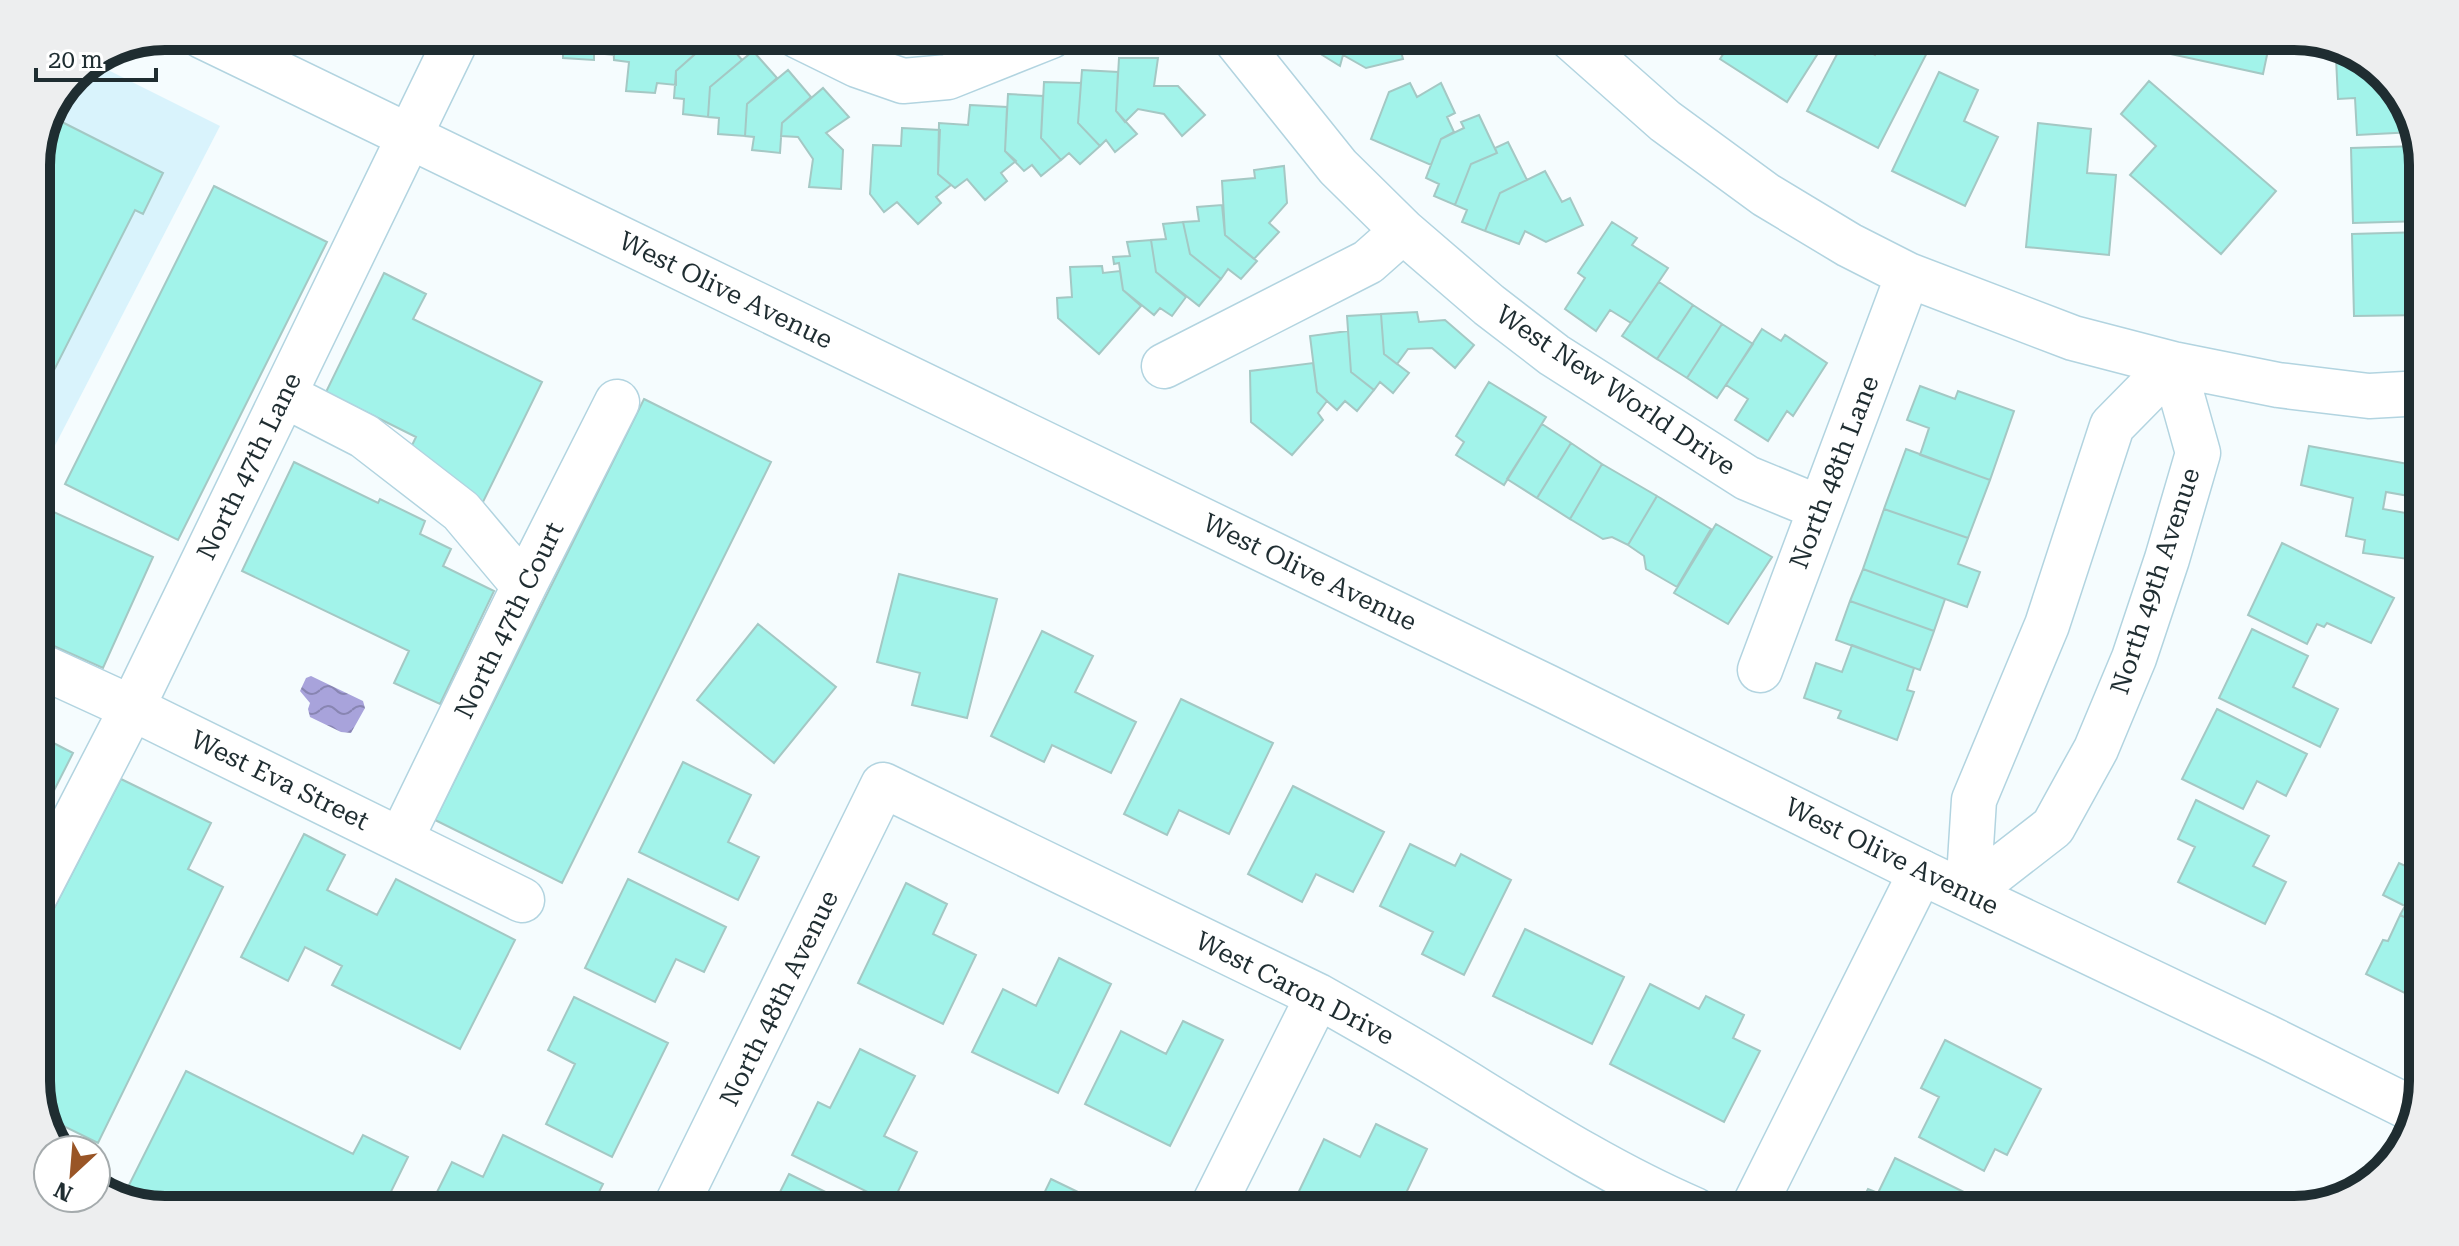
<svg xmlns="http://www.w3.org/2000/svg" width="2459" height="1246" font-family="'Roboto Serif',serif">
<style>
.built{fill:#d9f3fc}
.water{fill:url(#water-waves)}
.building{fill:#a2f3ea;stroke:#a4c8c4;stroke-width:2}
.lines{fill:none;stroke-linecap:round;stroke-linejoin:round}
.street-casing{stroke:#b2d4e0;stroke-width:47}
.secondary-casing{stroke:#b2d4e0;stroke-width:47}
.street{stroke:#fff;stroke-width:44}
.secondary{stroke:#fff;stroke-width:44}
.labels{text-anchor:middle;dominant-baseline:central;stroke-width:7;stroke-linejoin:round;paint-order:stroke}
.street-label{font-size:26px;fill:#1f2d31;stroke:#fff}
.rim{fill:none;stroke:#1f2d31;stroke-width:10}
</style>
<defs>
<pattern id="water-waves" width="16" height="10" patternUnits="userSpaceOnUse" patternTransform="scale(2)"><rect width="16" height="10" fill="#a8a3db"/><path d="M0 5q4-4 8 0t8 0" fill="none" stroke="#8885b2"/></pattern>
</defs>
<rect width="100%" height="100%" fill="#f5fcfe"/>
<!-- built -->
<path class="built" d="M96 64 220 126 48 459 36 463V157L74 73Z"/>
<!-- water -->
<path class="water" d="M311 676 363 701 365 708 351 733 341 732 310 717 308 709 310 703 300 691 306 678Z"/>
<!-- building -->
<path class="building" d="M563 36H615L613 38 614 55 594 53V60L563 58Z
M615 36H704L709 42 676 71V85L657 83 655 93 626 91 629 62 614 60 613 38Z
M715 36H722L742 60 710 87 708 117 683 114 684 99 674 98 676 71Z
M1288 36H1311L1306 45Z
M1311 36H1397L1403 59 1366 68 1343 55 1340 66 1306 45Z
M1735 36H1829L1787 102 1720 59Z
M1885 36H1913L1931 45 1878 148 1807 111 1845 39 1875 55Z
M2169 36H2271L2263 74 2166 53Z
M753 51 777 78 747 104 745 136 718 134 719 118 708 117 710 87Z
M2360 57 2401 93 2414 132 2357 135 2355 98 2338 99 2336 58Z
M1119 58H1158L1154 86H1178L1205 115 1182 136 1164 114 1138 109 1125 122 1116 111Z
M788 70 811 97 782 123 780 153 752 150 754 137 745 136 747 104Z
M1082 70 1118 72 1116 111 1137 134 1115 152 1106 140 1100 146 1078 123Z
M1939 72 1978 90 1964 121 1998 137 1965 206 1892 171Z
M2149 81 2276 191 2221 254 2130 175 2156 146 2121 114Z
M1044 82 1081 83 1078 123 1100 146 1080 164 1069 153 1061 160 1041 138Z
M1410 83 1417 97 1441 83 1455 113 1447 117 1454 132 1441 139 1431 165 1371 139 1389 92Z
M823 88 849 117 826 133 843 150 841 189 809 187 813 159 798 137 781 136 782 123Z
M1008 94 1043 96 1041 138 1061 160 1041 176 1032 165 1024 171 1005 151Z
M970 105 1007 107 1005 151 1016 161 1001 173 1007 181 985 200 967 179 955 188 938 174 939 123 968 125Z
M1479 115 1497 153 1471 164 1455 205 1434 196 1439 184 1426 178 1441 139 1464 128 1461 122Z
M62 122 163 173 143 214 135 210 44 390 36 386V172Z
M2038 123 2091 129 2087 173 2116 175 2109 255 2026 247Z
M902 128 940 130 938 174 951 185 936 197 941 203 918 224 897 202 884 212 870 194 873 145 901 146Z
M1508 142 1527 180 1500 193 1485 231 1462 222 1467 210 1455 205 1471 164 1497 153 1495 148Z
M2419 146 2423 157V221L2353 223 2351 148Z
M1284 166 1287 203 1269 223 1279 232 1254 259 1225 235 1222 181 1255 178 1254 170Z
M1545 171 1562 202 1570 198 1583 225 1546 242 1525 231 1519 244 1485 231 1500 193Z
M214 186 327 242 178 540 65 484Z
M1222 205 1225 235 1257 261 1241 279 1228 269 1221 279 1190 254 1183 222 1199 221 1197 207Z
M1183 222 1190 254 1221 279 1199 306 1156 272 1151 240 1166 239 1163 224Z
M1612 222 1637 238 1632 245 1668 268 1631 323 1610 310 1596 331 1565 309 1585 278 1578 273Z
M2423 232V315L2354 316 2352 234Z
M1151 240 1156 272 1186 297 1172 316 1160 308 1154 315 1123 290 1119 263 1114 264 1113 257 1130 256 1127 242Z
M1102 266 1103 273 1120 271 1123 290 1141 306 1099 354 1058 318 1057 298 1072 297 1070 267Z
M384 273 426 294 413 319 542 382 483 502 404 462 416 437 326 392Z
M1659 282 1693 305 1657 359 1622 336Z
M1693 305 1722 324 1687 378 1657 359Z
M1417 312 1419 322 1445 320 1474 345 1455 368 1432 348 1408 349 1397 364 1384 354 1381 314Z
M1381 314 1384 354 1409 373 1393 393 1380 382 1374 390 1351 372 1347 316Z
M1722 324 1753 344 1717 398 1687 378Z
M1762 329 1781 341 1785 335 1827 363 1793 416 1787 411 1768 441 1735 420 1748 399 1726 385Z
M1348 331 1351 372 1374 390 1357 411 1345 401 1337 410 1317 392 1310 336Z
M1313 363 1317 392 1327 401 1318 413 1323 420 1292 455 1251 422 1250 371Z
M1489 382 1546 417 1504 485 1456 455 1464 442 1456 436Z
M1920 386 1955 399 1958 391 2014 411 1990 480 1920 455 1929 428 1907 420Z
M644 399 771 462 562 883 435 820Z
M1542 424 1571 443 1537 498 1507 479Z
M1571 443 1602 464 1570 519 1537 498Z
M2309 446 2414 465 2409 496 2386 492 2383 509 2417 515 2408 559 2363 553 2365 540 2346 536 2353 498 2301 485Z
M1906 449 1990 480 1968 538 1884 509Z
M294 462 378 503 380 499 425 521 420 534 451 549 443 566 494 591 440 704 394 683 409 651 242 571Z
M1602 464 1657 496 1628 545 1612 537 1603 539 1570 519Z
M1657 496 1711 529 1677 587 1646 569 1644 556 1628 545Z
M36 504 153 557 103 668 36 638Z
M1884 509 1968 538 1958 564 1980 572 1967 607 1863 569Z
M1716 524 1772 557 1728 624 1674 593Z
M2282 543 2394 598 2371 643 2327 623 2324 627 2317 624 2307 644 2248 615Z
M1863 569 1945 599 1934 631 1850 601Z
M899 574 997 599 967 718 912 705 920 673 877 662Z
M1850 601 1934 631 1920 670 1836 640Z
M758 624 836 687 774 763 697 700Z
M2252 629 2308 656 2293 687 2338 709 2320 747 2219 698Z
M1042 631 1093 656 1075 692 1136 722 1111 773 1052 745 1044 762 991 736Z
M1852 645 1914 668 1907 690 1914 692 1897 740 1838 718 1841 711 1804 698 1816 663 1842 672Z
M1181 699 1273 743 1229 834 1179 810 1167 835 1124 814Z
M2217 709 2307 754 2286 796 2257 781 2243 809 2182 779Z
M36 734 73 753 36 826Z
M683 762 751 795 728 842 759 857 738 900 639 852Z
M121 779 211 823 188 869 223 887 98 1143 45 1117 36 1090V943Z
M1293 786 1384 832 1353 892 1316 874 1302 902 1248 874Z
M2196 800 2269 836 2253 866 2286 882 2265 924 2178 882 2195 847 2178 839Z
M304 834 345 855 327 890 377 915 396 879 515 940 460 1049 332 985 342 966 305 947 288 981 241 957Z
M1410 844 1455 866 1461 854 1511 880 1464 975 1422 954 1433 932 1380 906Z
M2420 854 2423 856V926L2400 915 2405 906 2383 895 2399 863 2412 869Z
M628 879 726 927 704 972 676 959 655 1002 585 968Z
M906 883 947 904 933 934 976 955 943 1024 858 983Z
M2400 915 2423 926V983L2415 998 2366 974 2383 940 2388 941Z
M1525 929 1624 977 1592 1044 1493 996Z
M1059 958 1111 984 1058 1093 972 1052 1003 989 1036 1006Z
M1650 984 1699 1009 1706 996 1744 1015 1733 1038 1760 1051 1724 1122 1610 1064Z
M574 997 668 1043 612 1157 546 1124 575 1064 548 1050Z
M1183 1021 1223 1040 1170 1146 1085 1104 1121 1031 1166 1054Z
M1945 1040 2041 1089 2007 1155 1995 1149 1984 1171 1919 1137 1939 1097 1921 1088Z
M860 1049 915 1076 884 1136 917 1152 892 1204 792 1155 818 1102 830 1108Z
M186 1071 353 1154 363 1135 408 1157 382 1210H174L128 1187Z
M1376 1124 1427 1149 1398 1210H1290L1324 1139 1360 1157Z
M503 1135 603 1184 590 1210H428L452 1162 483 1177Z
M1895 1158 1976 1198 1970 1210H1857L1868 1189 1878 1193Z
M789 1174 862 1210H771Z
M1051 1179 1109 1207 1107 1210H1036Z
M1492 1196 1521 1210H1485Z"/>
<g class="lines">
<defs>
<path id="street" d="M798 36 857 65 903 81 948 77 1051 36
M1233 36 1338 167 1403 231 1489 305 1554 355 1747 478 1820 508
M1569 36 1665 121 1766 195 1849 245 1908 275 2073 338 2173 364 2278 385 2369 396 2423 393
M1164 366 1368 262 1403 231
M284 395 364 436 461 511 524 586
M36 664 132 708 522 900
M1760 670 1908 275
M401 839 524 586 617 402
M1968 893 2053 827 2096 749 2134 658 2167 559 2198 453 2173 364
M1968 893 1974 800 2047 625 2112 426 2173 364
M36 894 132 708 458 36
M674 1210 883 785 1318 996C1364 1022 1410 1048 1455 1076 1533 1124 1611 1174 1695 1210
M1211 1210 1318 996
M1752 1210 1921 872"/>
<path id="secondary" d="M202 36 1547 687 1921 872 2269 1038 2416 1111"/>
</defs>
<!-- street casing -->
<use href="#street" class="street-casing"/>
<!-- secondary casing -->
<use href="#secondary" class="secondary-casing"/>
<!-- street -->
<use href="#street" class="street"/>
<!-- secondary -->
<use href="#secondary" class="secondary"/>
</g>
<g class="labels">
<!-- street labels -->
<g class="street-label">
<text transform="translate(726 290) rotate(26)">West Olive Avenue</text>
<text transform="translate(1616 390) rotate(34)">West New World Drive</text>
<text transform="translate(249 466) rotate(-64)">North 47th Lane</text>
<text transform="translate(1834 472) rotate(-69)">North 48th Lane</text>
<text transform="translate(1310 572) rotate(26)">West Olive Avenue</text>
<text transform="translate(2155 581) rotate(-72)">North 49th Avenue</text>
<text transform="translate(509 620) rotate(-64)">North 47th Court</text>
<text transform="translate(280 780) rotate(26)">West Eva Street</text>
<text transform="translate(1892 856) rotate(26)">West Olive Avenue</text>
<text transform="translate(1295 988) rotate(27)">West Caron Drive</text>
<text transform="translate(779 998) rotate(-64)">North 48th Avenue</text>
</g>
</g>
<!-- crop -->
<path d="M0 0H2459V1246H0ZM165 50H2294A115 115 0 0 1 2409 165V1081A115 115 0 0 1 2294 1196H165A115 115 0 0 1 50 1081V165A115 115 0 0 1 165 50Z" fill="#edeeef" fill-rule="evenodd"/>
<path class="rim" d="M165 50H2294A115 115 0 0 1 2409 165V1081A115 115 0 0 1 2294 1196H165A115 115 0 0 1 50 1081V165A115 115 0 0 1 165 50Z"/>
<!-- north arrow -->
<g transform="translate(72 1174) rotate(206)"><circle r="38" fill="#ffffff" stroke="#a5abad" stroke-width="2"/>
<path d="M0-6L14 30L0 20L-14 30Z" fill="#995526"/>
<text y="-12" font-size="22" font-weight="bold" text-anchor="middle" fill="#1f2d31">N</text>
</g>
<!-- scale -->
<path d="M36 68v12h120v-12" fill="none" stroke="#1f2d31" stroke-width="4"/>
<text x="48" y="68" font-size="24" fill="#1f2d31" stroke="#ffffff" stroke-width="6" paint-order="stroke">20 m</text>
</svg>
